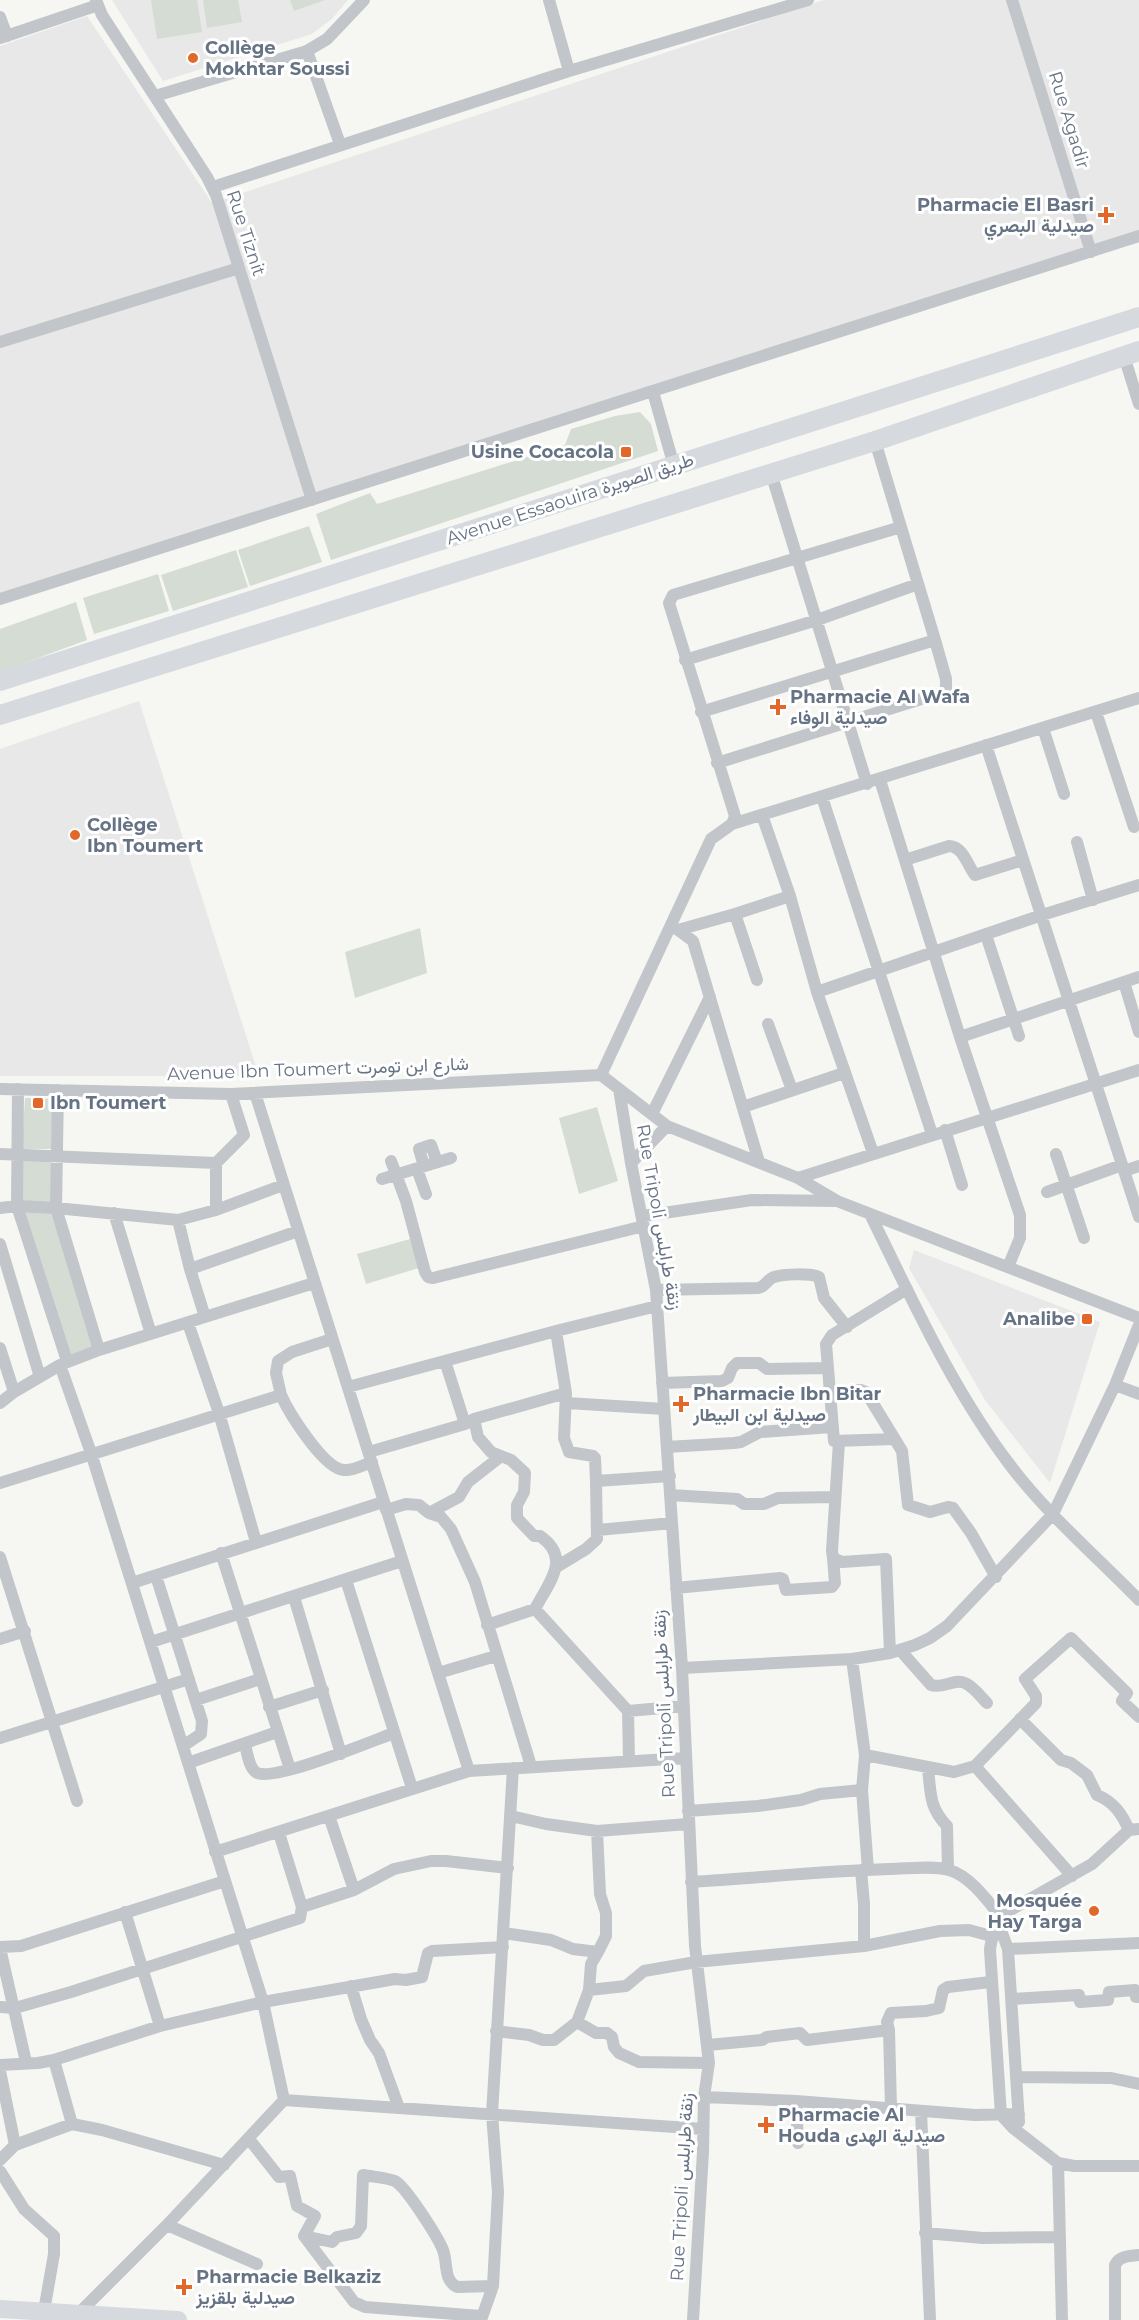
<svg xmlns="http://www.w3.org/2000/svg" width="1139" height="2320" font-family="Montserrat,Vazirmatn,sans-serif">
<style>
.built{fill:#e7e8e7}
.green{fill:#d5dcd3}
.lines{fill:none;stroke-linecap:round;stroke-linejoin:round}
.street{stroke:#c2c5c9;stroke-width:12}
.secondary{stroke:#d6dade;stroke-width:18}
.primary{stroke:#d6dade;stroke-width:20}
.poi-dot{fill:#e16829;stroke:#fff;stroke-width:2}
.labels{text-anchor:middle;dominant-baseline:central;stroke-width:6;stroke-linejoin:round;paint-order:stroke}
.poi-label{font-size:18px;font-weight:bold;fill:#667384;stroke:#fff;text-anchor:start}
.street-label{font-size:18px;fill:#667384;stroke:#fff}
</style>
<rect width="100%" height="100%" fill="#f6f7f3"/>
<!-- built -->
<path class="built" d="M112 0H348L332 19 312 34 163 81Z
M824 0H1139V234L0 596V46L87 16 212 203Z
M139 701 259 1076H0V749Z
M914 1250 1100 1322 1050 1483 985 1400 909 1268Z"/>
<!-- green -->
<path class="green" d="M151 0H197L202 32 157 39Z
M203 0H238L242 22 207 28Z
M290 0H325L294 11Z
M640 412 651 424 658 451 331 560 316 514 370 493 377 504 565 445 571 429 615 416Z
M309 526 322 562 250 586 238 550Z
M236 550 248 587 173 611 161 575Z
M158 574 169 611 94 634 83 598Z
M76 602 87 640 0 672V629Z
M420 928 427 973 355 998 345 952Z
M25 1098 53 1099 51 1149H22Z
M597 1107 618 1181 579 1194 559 1118Z
M52 1155 51 1203 23 1202 22 1159Z
M23 1209 53 1211 94 1347 66 1358Z
M410 1239 419 1268 366 1284 357 1254Z"/>
<g class="lines">
<!-- street -->
<path class="street" d="M96 0 102 15 207 177 216 195 312 500
M549 0 569 71
M1012 0 1091 252
M0 17 7 36
M0 38 98 5
M307 51 340 144
M155 96 307 51 327 39 364 0
M213 187 569 71 808 0
M0 342 239 268
M1124 356 1139 404
M653 392 674 466
M771 473 867 784
M0 599 1139 236
M685 660 817 620 918 584
M701 712 935 640
M1096 712 1134 827
M1043 728 1064 794
M986 745 1139 1217
M717 763 937 694H943L946 691V679L935 640 875 441
M880 780 960 1037 1020 1215V1238L1008 1267
M822 797 932 1134
M762 815 790 896 817 992 873 1153
M732 824 735 816 669 603 673 595 901 527
M1077 842 1093 900
M905 860 949 846C964 847 967 865 975 875L1023 860
M735 914 757 980
M674 928 678 930 735 914 790 896
M678 930 693 941 759 1162
M986 935 1019 1036
M1124 982 1139 1032
M817 992 1042 915 1139 885
M768 1024 792 1090
M960 1037 1139 977
M601 1075 711 839 732 824 1139 698
M601 1075 667 1126 798 1178 837 1201 1139 1318
M0 1089 231 1094 601 1075
M18 1089 17 1206 67 1361
M619 1089 631 1163 656 1290 682 1668 695 1946 709 2063 704 2097 703 2152 693 2320
M58 1090 56 1208 99 1350
M255 1093 469 1771
M743 1107 844 1073
M652 1114 710 997
M945 1130 962 1185
M0 1154 216 1163V1210
M1056 1154 1084 1238
M391 1161 406 1201 425 1272 428 1277 433 1278 644 1226
M216 1163 244 1135 231 1094
M631 1163 667 1126
M424 1166 419 1149 431 1145 437 1162
M417 1169 426 1194
M1124 1171 1139 1166
M798 1178 1139 1070
M382 1179 451 1158
M1047 1192 1122 1165
M0 1208 17 1206 56 1208 178 1220 216 1210 283 1185
M114 1213 151 1334
M870 1214C912 1299 952 1389 1010 1465 1047 1514 1096 1556 1139 1600
M643 1216 752 1200 835 1201
M178 1220 190 1269 205 1317
M0 1244 40 1377
M190 1269 298 1231
M656 1290 758 1288C766 1287 767 1279 774 1277 783 1274 810 1273 819 1277L824 1298 847 1327
M188 1323 219 1413 256 1542
M556 1331 566 1393 564 1438 569 1452 593 1456 595 1458 596 1481 670 1476
M0 1348 14 1392
M445 1361 465 1424
M662 1383 722 1381 728 1378 732 1368 737 1363H759L767 1369 828 1368
M1115 1385 1139 1394
M348 1387 556 1331 657 1306
M830 1393 861 1390 866 1392 902 1451 908 1505 930 1512 948 1507 953 1508 971 1533 996 1577
M281 1395C289 1413 324 1469 344 1470 353 1471 363 1465 372 1462
M0 1403 14 1392 60 1365
M567 1403 664 1409
M895 1439 834 1441 826 1344 832 1335 907 1289
M839 1442 832 1551 833 1558 842 1562 886 1559 890 1653
M667 1447 734 1443 741 1442 760 1432 832 1427
M369 1452 465 1424 474 1419
M0 1483 281 1395 276 1373 278 1361 292 1352 332 1339
M670 1495 737 1499 744 1504H764L778 1498 835 1497
M386 1510 406 1504 419 1505 429 1513 441 1517 451 1529 475 1582 531 1766
M429 1513 459 1497 468 1482 500 1457
M598 1530 672 1523
M221 1553 290 1769
M0 1557 77 1801
M558 1566 586 1549 597 1539 596 1481
M156 1576 202 1721 201 1734 183 1746
M346 1580 412 1788
M132 1583 383 1502
M676 1588 780 1578 783 1579 786 1590 832 1587 835 1583 833 1558
M294 1597 341 1754
M535 1609C549 1582 572 1558 540 1536H534L517 1518V1505L524 1492 525 1473 511 1460 491 1452 478 1437 474 1419 566 1393
M487 1625 535 1609 628 1711 629 1761
M0 1639 25 1631
M151 1642 402 1561
M900 1650 931 1685C943 1689 955 1678 965 1683 974 1687 981 1697 987 1703
M852 1659 865 1755 954 1772 975 1766 1036 1703V1696L1025 1679 1071 1638 1127 1693 1122 1701 1139 1717
M682 1668 852 1659 890 1653 915 1645 930 1638 947 1626 1053 1514 1115 1385 1139 1325
M438 1673 496 1656
M196 1700 260 1679
M269 1707 323 1690
M628 1711 684 1706
M1020 1719 1061 1760 1071 1763 1087 1775 1097 1795C1114 1802 1122 1814 1129 1830
M0 1738 189 1679
M245 1744C247 1752 249 1769 257 1773 276 1781 372 1741 394 1733
M865 1755 862 1790 868 1870
M188 1763 277 1732
M975 1766 1072 1876
M928 1769C931 1794 929 1807 947 1826L948 1870
M688 1811 758 1806 801 1800 820 1794 862 1790
M329 1816 354 1890
M511 1816 546 1824 597 1831 688 1824
M215 1852 469 1771 686 1758
M861 1870 864 1904V1946
M691 1882C757 1878 823 1871 889 1869 906 1869 933 1865 949 1870 970 1876 987 1900 1000 1916 998 1929 991 1935 990 1950L1001 2115 1013 2128 1058 2163 1074 2166H1139
M302 1907 354 1890 394 1869 431 1861H446L508 1868
M125 1912 160 2026
M1000 1916 1092 1864 1129 1830 1139 1829
M999 1925 1008 1949 1019 2122
M504 1933 551 1940 573 1949 598 1952 606 1936V1913L600 1894 597 1831
M0 1947 21 1946 225 1881
M0 1948 26 2062
M1008 1949 1139 1943
M598 1952 591 1964 589 1990 626 1986 644 1971 696 1962 864 1946 940 1931 969 1930 991 1936
M351 1986 361 2019 370 2040 379 2053 399 2108
M1012 1999 1079 1995 1080 2002 1108 2000 1109 1992 1135 1990 1136 1997H1139
M0 2007 15 2008 71 1992 300 1918 302 1907 279 1833
M577 2022 596 2033H607L612 2037 614 2047 619 2053 639 2062 709 2063
M496 2031 529 2035 543 2040H554L577 2022 589 1990
M708 2045 762 2040 767 2037 800 2033 807 2040 889 2030
M54 2060 72 2124
M0 2065 38 2063 54 2060 160 2026 263 2002 395 1979 406 1980 422 1977 428 1953 432 1951 503 1947
M0 2071 15 2145
M1018 2077 1111 2078 1139 2084
M704 2097 796 2101 975 2115 1019 2114
M284 2100 703 2129
M796 2101 798 2143
M891 2108 889 2030 887 2022 891 2013 926 2011 939 2008 943 1990 948 1987 990 1982
M921 2111 930 2320
M249 2139 279 2177 290 2176 297 2206 315 2216 304 2236 354 2302 365 2307 481 2316
M0 2160 15 2145 72 2124 102 2130 224 2165
M1058 2163 1062 2320
M0 2171 24 2209 54 2236V2254L44 2311
M167 2225 257 2264
M925 2233 983 2238 1059 2237
M304 2236 332 2242 337 2237 356 2233 361 2226 363 2175C373 2177 385 2177 395 2181 406 2187 438 2237 443 2250 448 2263 443 2280 457 2287L493 2286 481 2320
M493 2286 498 2192 492 2114 513 1768
M78 2314 167 2225 284 2100 263 2002 91 1453 60 1365 99 1350 314 1283
M1115 2320V2265C1119 2256 1129 2256 1139 2255"/>
<!-- secondary -->
<path class="secondary" d="M0 2309 178 2320"/>
<!-- primary -->
<path class="primary" d="M0 681 1139 317
M0 715 875 441 1139 351"/>
</g>
<!-- markers -->
<g class="poi-dot">
<circle cx="193" cy="58" r="6"/>
<path d="M1103 206h6v6h6v6h-6v6h-6v-6h-6v-6h6z"/>
<rect x="620" y="446" width="12" height="12" rx="3"/>
<path d="M775 698h6v6h6v6h-6v6h-6v-6h-6v-6h6z"/>
<circle cx="75" cy="835" r="6"/>
<rect x="32" y="1097" width="12" height="12" rx="3"/>
<rect x="1081" y="1313" width="12" height="12" rx="3"/>
<path d="M678 1395h6v6h6v6h-6v6h-6v-6h-6v-6h6z"/>
<circle cx="1094" cy="1911" r="6"/>
<path d="M763 2116h6v6h6v6h-6v6h-6v-6h-6v-6h6z"/>
<path d="M181 2278h6v6h6v6h-6v6h-6v-6h-6v-6h6z"/>
</g>
<g class="labels">
<!-- poi labels -->
<g class="poi-label">
<text x="205" y="48">Collège<tspan x="205" dy="21">Mokhtar Soussi</tspan></text>
<text x="1094" y="205" text-anchor="end">Pharmacie El Basri<tspan x="1094" dy="21">صيدلية البصري</tspan></text>
<text x="614" y="452" text-anchor="end">Usine Cocacola</text>
<text x="790" y="697">Pharmacie Al Wafa<tspan x="790" dy="21">صيدلية الوفاء</tspan></text>
<text x="87" y="825">Collège<tspan x="87" dy="21">Ibn Toumert</tspan></text>
<text x="50" y="1103">Ibn Toumert</text>
<text x="1075" y="1319" text-anchor="end">Analibe</text>
<text x="693" y="1394">Pharmacie Ibn Bitar<tspan x="693" dy="21">صيدلية ابن البيطار</tspan></text>
<text x="1082" y="1901" text-anchor="end">Mosquée<tspan x="1082" dy="21">Hay Targa</tspan></text>
<text x="778" y="2115">Pharmacie Al<tspan x="778" dy="21">Houda صيدلية الهدى</tspan></text>
<text x="196" y="2277">Pharmacie Belkaziz<tspan x="196" dy="21">صيدلية بلقزيز</tspan></text>
</g>
<!-- street labels -->
<g class="street-label">
<text transform="translate(1069 120) rotate(73)">Rue Agadir</text>
<text transform="translate(246 233) rotate(72)">Rue Tiznit</text>
<text transform="translate(570 499) rotate(-18)">Avenue Essaouira طريق الصويرة</text>
<text transform="translate(318 1069) rotate(-2)">Avenue Ibn Toumert شارع ابن تومرت</text>
<text transform="translate(659 1217) rotate(80)">Rue Tripoli زنقة طرابلس</text>
<text transform="translate(664 1704) rotate(-93)">Rue Tripoli زنقة طرابلس</text>
<text transform="translate(682 2187) rotate(-87)">Rue Tripoli زنقة طرابلس</text>
</g>
</g>
</svg>
